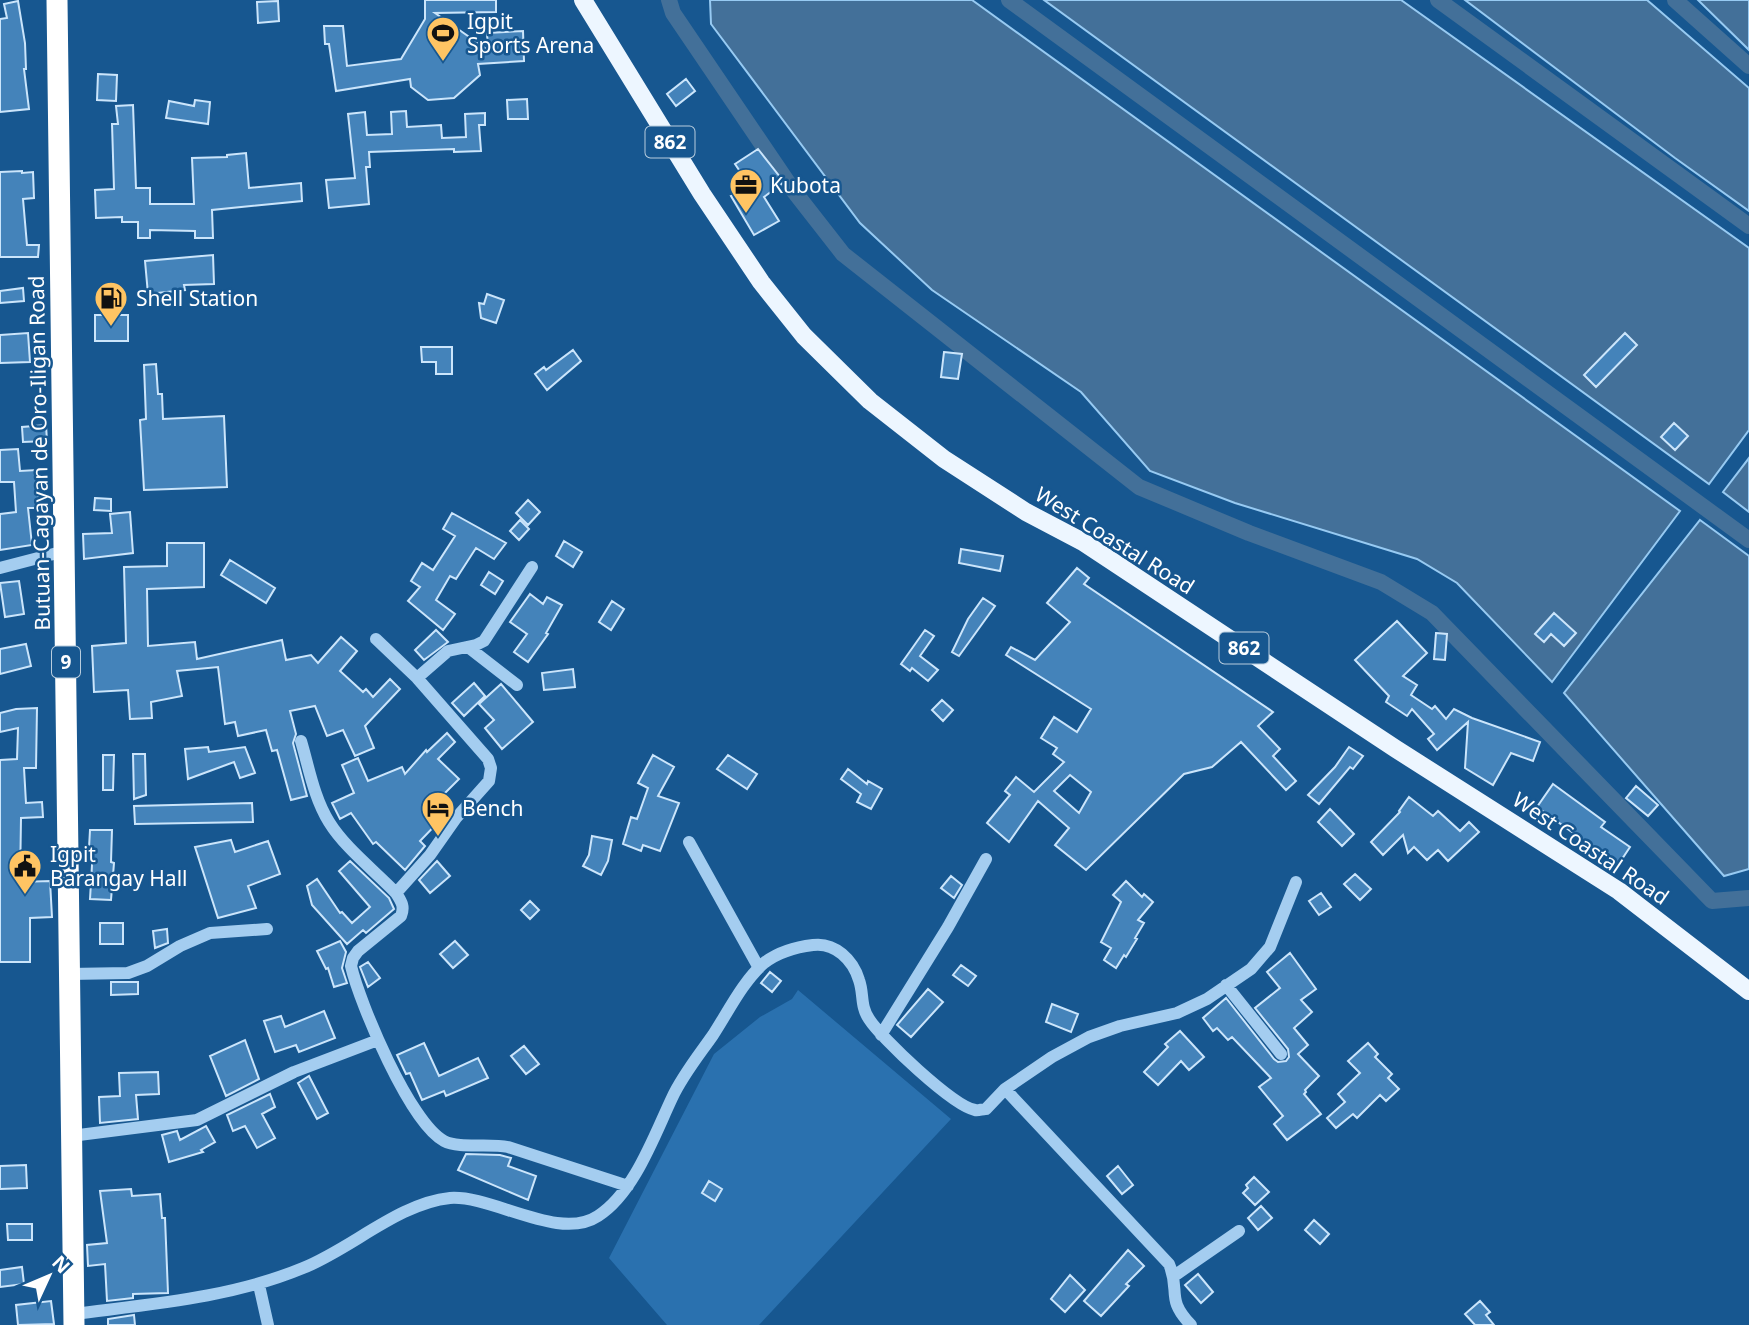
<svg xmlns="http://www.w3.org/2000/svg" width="1749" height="1325" font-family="'Noto Sans',sans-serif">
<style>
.green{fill:#2a71af}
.water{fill:#437099;stroke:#97caf2;stroke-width:2}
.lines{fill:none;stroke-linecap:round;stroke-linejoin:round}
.canal{stroke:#437099;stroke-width:16}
.building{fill:#4483ba;stroke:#cbe5fb;stroke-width:2;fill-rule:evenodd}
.minor{stroke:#a4cdf0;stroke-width:12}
.major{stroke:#edf6ff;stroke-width:18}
.highway{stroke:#fff;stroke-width:21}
.labels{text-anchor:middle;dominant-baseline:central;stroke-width:5;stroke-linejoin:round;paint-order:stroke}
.shield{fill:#175790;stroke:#b9cdde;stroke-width:2}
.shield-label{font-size:19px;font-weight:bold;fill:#fff}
.poi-label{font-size:21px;fill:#fff;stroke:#175790;text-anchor:start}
.street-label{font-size:21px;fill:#fff;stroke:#175790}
</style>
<rect width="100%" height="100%" fill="#175790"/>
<!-- green -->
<path class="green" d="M798 990 951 1119 759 1325H667L609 1258 714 1054 760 1017 792 999Z"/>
<!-- water -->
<path class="water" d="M710 0H972L1680 511 1552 682 1457 583 1417 559 1235 503 1150 471 1081 392 932 290 860 223 711 24Z
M1044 0H1401L1749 248V430L1709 484Z
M1465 0H1647L1749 88V211L1675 158Z
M1698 0H1749V50Z
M1749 458V512L1723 492Z
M1700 520 1749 556V869L1724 876 1564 693Z"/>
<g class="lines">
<!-- canal -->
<path class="canal" d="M669 0 673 13 793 190 843 254 1139 487 1249 533 1381 582 1432 613 1712 901 1749 898
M1009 0 1749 540
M1438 0 1749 226
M1675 0 1749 66"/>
</g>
<!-- building -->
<path class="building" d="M425 0H496V12L435 13 488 50 487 33 523 31 524 61 478 64 480 75 454 98 428 100 411 87 410 79 336 91 329 44H325L324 26H343L347 66 401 59 425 19Z
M18 1 25 43 26 69H24L29 109 0 112V19L7 18 4 4Z
M278 1 279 21 258 23 257 2Z
M98 74 117 75 116 101 97 100Z
M686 79 695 91 676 106 667 94Z
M527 99 528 119H508L507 100Z
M195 100 210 102 208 124 166 118 169 101 194 106Z
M133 105 136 188H150V204H194L192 158 227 157V155L246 153 249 188 301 183 302 201 212 210 213 238H195V231L150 230V238H138V222H122V217L96 218 95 190 114 189 112 124H118L116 106Z
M406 111 407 127 441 125 442 138 466 137 465 114 485 113V125H479L481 151 454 152V149L369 152 370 167H366L369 204 329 208 326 180 355 178 348 114 365 112 367 135 392 134 391 112Z
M758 149 784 182 764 197 779 221 754 235 731 196 752 189 735 164Z
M22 171V173L33 172 34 198 23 199 27 245H39L38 257H0V172Z
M213 255 214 284 184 285 185 290 148 294 145 261Z
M23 288 24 301 0 303V291Z
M487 294 504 300 496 323 481 318 479 303 484 304Z
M95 315H128V341H95Z
M28 333 30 362 0 363V335Z
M1625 333 1637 345 1596 387 1584 375Z
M421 347H452V374H436V362H422Z
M573 350 581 361 547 390 535 374 544 367 546 370Z
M944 352 962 354 958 379 941 377Z
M156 364 158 394H162L163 419 224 416 227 487 144 490 140 420 146 419 144 365Z
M1674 423 1688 436 1675 450 1661 437Z
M46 425 47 441 23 442 22 427Z
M18 449 20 471 37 470 39 508H28L32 545 0 550V514L16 512 14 482H0V450Z
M95 498 111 499V511L94 510Z
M528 500 540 512 528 525 516 513Z
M130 512 133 553 84 559 83 534 112 533 110 514Z
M452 513 506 543 494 559 476 548 456 579 450 576 436 600 455 614 443 630 408 601 420 587 411 581 422 563 433 570 455 536 443 529Z
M520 520 529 529 519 540 510 531Z
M564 541 582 552 573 567 556 556Z
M167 543H204V587L147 589 148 646 195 642 197 659 282 640 286 660 311 655 318 663 341 637 357 651 340 671 363 692 366 689 373 697 390 679 400 689 365 726 374 748 355 756 343 730 327 736 315 706 290 711 296 734 293 743 307 796 291 800 277 750 272 751 266 730 238 736 235 722 225 724 218 667 177 671 182 696 151 702 152 718 130 719 128 690 94 692 92 646 126 643 124 567 167 566Z
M961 549 1003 556 1000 571 959 563Z
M230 560 275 588 266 603 221 575Z
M1077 568 1089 578 1084 584 1273 712 1258 726 1280 749 1273 756 1296 781 1286 790 1241 742 1212 767 1184 774 1086 870 1055 845 1069 828 1038 801 1009 842 987 823 1010 795 1005 791 1016 777 1034 792 1064 762 1053 754 1057 748 1041 738 1054 717 1077 732 1091 709 1006 655 1011 647 1035 660 1070 622 1047 603ZM1070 775 1091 792 1079 813 1054 791Z
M489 572 503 581 495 594 481 585Z
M19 581 24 614 5 617 0 583Z
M530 594 543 604 547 597 562 605 546 633 548 634 528 662 514 652 527 634 510 622Z
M983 598 995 606 959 656 952 652 968 619Z
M612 601 624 609 611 630 599 622Z
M1554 613 1576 633 1564 646 1551 634 1544 642 1535 634Z
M1397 621 1427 653 1403 676 1417 685 1411 695 1432 709 1435 706 1446 719 1454 709 1472 718 1540 742 1533 761 1511 753 1493 785 1465 768 1468 722 1437 750 1428 739 1434 734 1412 709 1407 716 1386 702 1389 696 1355 660Z
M436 630 448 642 424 660 415 650Z
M925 630 934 636 920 656 938 670 928 681 912 668 910 671 901 664Z
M1436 633 1447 634 1445 660 1434 659Z
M26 644 31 666 0 674V649Z
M573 669 575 687 544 690 542 673Z
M474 683 485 696 464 716 452 703Z
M501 684 533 722 502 749 485 728 494 720 479 704Z
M942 700 953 710 943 721 932 710Z
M37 708 36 768H24L26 803 42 802 43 817 21 818 20 882 50 881 52 917 30 918V962H0V760L17 759 18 728 0 732V713L16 709Z
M447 733 455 742 438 759 459 779 437 801 448 812 420 841 425 846 405 870 376 842 373 844 351 813 340 819 332 803 354 793 342 765 358 758 368 781 402 767 405 774 426 750 427 752Z
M208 747 209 752 245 747 255 773 240 778 234 762 188 779 185 749Z
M1349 747 1363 756 1353 769 1350 767 1319 804 1308 795 1335 767Z
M133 754H145L146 795 134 799Z
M103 755H114L113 790H103Z
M653 755 674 767 658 796 679 803 660 851 643 845 641 851 623 844 631 817 637 819 648 788 638 783Z
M728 755 757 774 747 789 717 769Z
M848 769 867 784 868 781 882 789 871 809 857 802 861 794 841 779Z
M1553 784 1605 822 1601 827 1630 847 1618 865 1537 807Z
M1636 786 1658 805 1648 816 1626 798Z
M1409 797 1433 816 1438 811 1460 831 1469 822 1479 832 1448 861 1438 850 1427 860 1414 847 1408 853 1403 835 1383 855 1371 842 1400 812 1399 811Z
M252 803 253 822 135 824 134 806Z
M1330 809 1354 834 1342 846 1318 822Z
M90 830H112L111 862 114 863 111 900 90 899 93 848H89Z
M592 836 612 840 608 861 601 875 583 866 589 855Z
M231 840 235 852 268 841 280 874 248 886 256 908 218 918 195 847Z
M350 861 389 898 394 909 366 933 363 930 347 944 312 905 307 886 317 879 340 913 342 912 352 923 370 907 339 871Z
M437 861 450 876 430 893 419 880Z
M1355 874 1371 889 1360 900 1344 884Z
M951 876 962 885 954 898 941 888Z
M1126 881 1142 897 1144 894 1153 902 1138 920 1144 923 1135 938 1137 939 1126 957 1124 955 1116 968 1104 960 1111 948 1101 942 1121 902 1113 895Z
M1321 893 1331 907 1319 915 1309 901Z
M530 901 539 910 530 919 521 910Z
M100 923H123V944H100Z
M167 929 168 943 155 948 153 931Z
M340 941 346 952 342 968 347 983 334 987 328 968 326 969 317 951Z
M455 941 468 955 453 968 440 954Z
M1290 953 1316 989 1301 1000 1312 1012 1294 1028 1308 1045 1298 1054 1319 1076 1305 1090 1306 1092 1304 1094 1321 1114 1287 1140 1274 1124 1283 1116 1259 1087 1271 1078 1232 1037 1228 1040 1217 1028 1213 1031 1203 1018 1226 998 1274 1059 1278 1062 1286 1061 1289 1057 1288 1049 1255 1008 1280 988 1267 972Z
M368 962 380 978 368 987 360 967Z
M961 965 976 976 968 986 953 975Z
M770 972 781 981 772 992 761 983Z
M111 982H138V994L111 995Z
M928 989 943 1002 911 1037 897 1025Z
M1052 1004 1078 1014 1071 1032 1046 1022Z
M324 1011 335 1038 299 1052 296 1045 275 1052 264 1021 281 1016 285 1027Z
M1180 1031 1204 1057 1189 1070 1181 1061 1158 1085 1144 1072 1168 1047 1165 1044Z
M245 1040 259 1079 226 1096 210 1056Z
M424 1043 439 1076 478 1058 488 1078 446 1096 444 1091 422 1100 410 1073 406 1074 397 1055Z
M1368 1043 1378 1054 1375 1057 1392 1074 1388 1078 1399 1089 1386 1101 1380 1095 1357 1118 1353 1114 1336 1128 1327 1118 1345 1102 1338 1094 1360 1073 1348 1061Z
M524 1046 539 1064 526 1074 511 1056Z
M158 1072 159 1094 136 1095 138 1119 100 1123 99 1097 120 1096 119 1073Z
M309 1076 328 1113 317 1119 298 1083Z
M270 1094 275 1107 262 1114 275 1138 257 1148 245 1126 233 1131 227 1115Z
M206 1126 215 1142 201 1150 203 1152 169 1162 162 1135 177 1131 180 1140Z
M466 1154 500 1155 511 1158 508 1166 536 1176 528 1200 458 1170Z
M26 1165 27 1188 0 1189V1166Z
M1118 1166 1133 1185 1122 1194 1107 1176Z
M1254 1177 1269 1192 1255 1205 1243 1193 1248 1188 1246 1185Z
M709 1181 722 1189 715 1201 702 1193Z
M131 1189 132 1196 160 1194 162 1218H165L168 1293 133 1294V1298L107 1301 105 1264 88 1266 87 1245 107 1243 100 1191Z
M1261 1206 1272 1218 1258 1230 1248 1218Z
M1314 1220 1329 1234 1320 1244 1305 1230Z
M7 1224H32V1240H8Z
M1128 1250 1144 1266 1126 1284 1129 1286 1101 1316 1084 1301Z
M22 1267 24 1284 0 1287V1270Z
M1198 1274 1213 1292 1201 1303 1185 1285Z
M1070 1275 1085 1290 1065 1312 1051 1299Z
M51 1301 54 1324 18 1325 16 1305Z
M1480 1301 1490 1312 1486 1315 1494 1325H1475L1465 1314Z
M134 1315 135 1325H108V1319Z"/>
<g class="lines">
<!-- minor -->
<path class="minor" d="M0 568 65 551
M376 639 417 678 488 759 491 768 489 781 456 818 430 855 396 893
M468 647 517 685
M417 678 448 651 476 645 484 641 532 567
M301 741C309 768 314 798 329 822 345 848 375 871 396 893 401 901 405 906 401 916L358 951 353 958 351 966C360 1004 410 1123 444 1141 459 1149 489 1143 508 1147L628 1186
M689 842 759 968
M69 974 128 973 147 966 180 946 210 933 267 929
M1226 985 1281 1054
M881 1035 948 927 986 859
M1005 1089 1169 1264C1181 1292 1165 1298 1191 1325
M71 1136 197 1120 294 1072 378 1040
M1174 1276 1239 1231
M259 1285 268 1325
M74 1314C151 1304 231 1298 303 1268 351 1249 399 1203 450 1198 493 1195 559 1242 598 1216 634 1193 654 1136 672 1098 682 1076 699 1055 713 1035 728 1012 743 981 764 963 777 953 796 947 813 945 835 942 853 960 859 980 864 994 860 1006 869 1019 881 1038 953 1106 975 1110 978 1111 982 1109 986 1109L1005 1089 1052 1057 1089 1037 1120 1026 1177 1013 1207 999 1251 969 1270 947 1296 882"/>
<!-- major -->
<path class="major" d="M583 0 702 194 761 282 804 336 870 401 944 459 1026 512 1083 542 1396 749 1619 891 1749 991"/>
<!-- highway -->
<path class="highway" d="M57 0 74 1325"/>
</g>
<!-- icons -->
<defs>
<symbol id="stadium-pin" viewBox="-11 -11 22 30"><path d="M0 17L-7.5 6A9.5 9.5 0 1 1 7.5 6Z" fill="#ffc463" stroke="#175790"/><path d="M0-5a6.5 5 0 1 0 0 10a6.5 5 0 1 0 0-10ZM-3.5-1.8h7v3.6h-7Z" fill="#111"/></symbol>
<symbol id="office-pin" viewBox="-11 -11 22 30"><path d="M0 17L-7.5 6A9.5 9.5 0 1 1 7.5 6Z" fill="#ffc463" stroke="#175790"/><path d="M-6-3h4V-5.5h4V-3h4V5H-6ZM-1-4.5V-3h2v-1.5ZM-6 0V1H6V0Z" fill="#111"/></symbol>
<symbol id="fuel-pin" viewBox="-11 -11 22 30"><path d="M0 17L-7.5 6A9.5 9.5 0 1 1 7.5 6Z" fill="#ffc463" stroke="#175790"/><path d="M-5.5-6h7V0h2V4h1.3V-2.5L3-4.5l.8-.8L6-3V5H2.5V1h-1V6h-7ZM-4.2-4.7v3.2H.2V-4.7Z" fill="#111"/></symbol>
<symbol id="hotel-pin" viewBox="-11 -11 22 30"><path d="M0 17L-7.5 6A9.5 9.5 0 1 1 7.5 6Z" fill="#ffc463" stroke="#175790"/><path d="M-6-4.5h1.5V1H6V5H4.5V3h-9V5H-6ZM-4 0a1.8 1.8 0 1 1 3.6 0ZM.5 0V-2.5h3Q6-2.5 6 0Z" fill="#111"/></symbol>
<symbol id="civic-pin" viewBox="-11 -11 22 30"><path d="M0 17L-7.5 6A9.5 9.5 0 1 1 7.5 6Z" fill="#ffc463" stroke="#175790"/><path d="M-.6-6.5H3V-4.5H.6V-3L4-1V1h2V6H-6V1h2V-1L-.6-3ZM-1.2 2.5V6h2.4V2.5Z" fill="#111"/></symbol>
</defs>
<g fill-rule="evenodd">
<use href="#stadium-pin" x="424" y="14" width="38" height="52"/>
<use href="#office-pin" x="727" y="166" width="38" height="52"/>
<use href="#fuel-pin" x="92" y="279" width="38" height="52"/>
<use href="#hotel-pin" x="419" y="789" width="38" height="52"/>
<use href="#civic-pin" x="6" y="847" width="38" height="52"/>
</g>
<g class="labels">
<!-- shield labels -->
<g class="shield">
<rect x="645.5" y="126.5" width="49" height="31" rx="5"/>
<rect x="1219.5" y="632.5" width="49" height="31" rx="5"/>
<rect x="52" y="646.5" width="28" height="31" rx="5"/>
</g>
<g class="shield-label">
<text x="670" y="142">862</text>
<text x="1244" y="648">862</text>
<text x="66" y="662">9</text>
</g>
<!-- poi labels -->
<g class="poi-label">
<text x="467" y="21">Igpit<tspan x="467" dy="24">Sports Arena</tspan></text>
<text x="770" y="185">Kubota</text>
<text x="136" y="298">Shell Station</text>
<text x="462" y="808">Bench</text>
<text x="50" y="854">Igpit<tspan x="50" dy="24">Barangay Hall</tspan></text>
</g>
<!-- street labels -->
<g class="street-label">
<text transform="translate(39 453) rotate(-91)">Butuan-Cagayan de Oro-Iligan Road</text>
<text transform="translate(1115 540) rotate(32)">West Coastal Road</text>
<text transform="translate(1591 848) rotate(34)">West Coastal Road</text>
</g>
</g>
<!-- north arrow -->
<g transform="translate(49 1276) rotate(46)" stroke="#175790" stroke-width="5" paint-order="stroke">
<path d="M0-5L12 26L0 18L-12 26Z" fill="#ffffff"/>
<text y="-10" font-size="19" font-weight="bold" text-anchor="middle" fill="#ffffff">N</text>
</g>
</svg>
